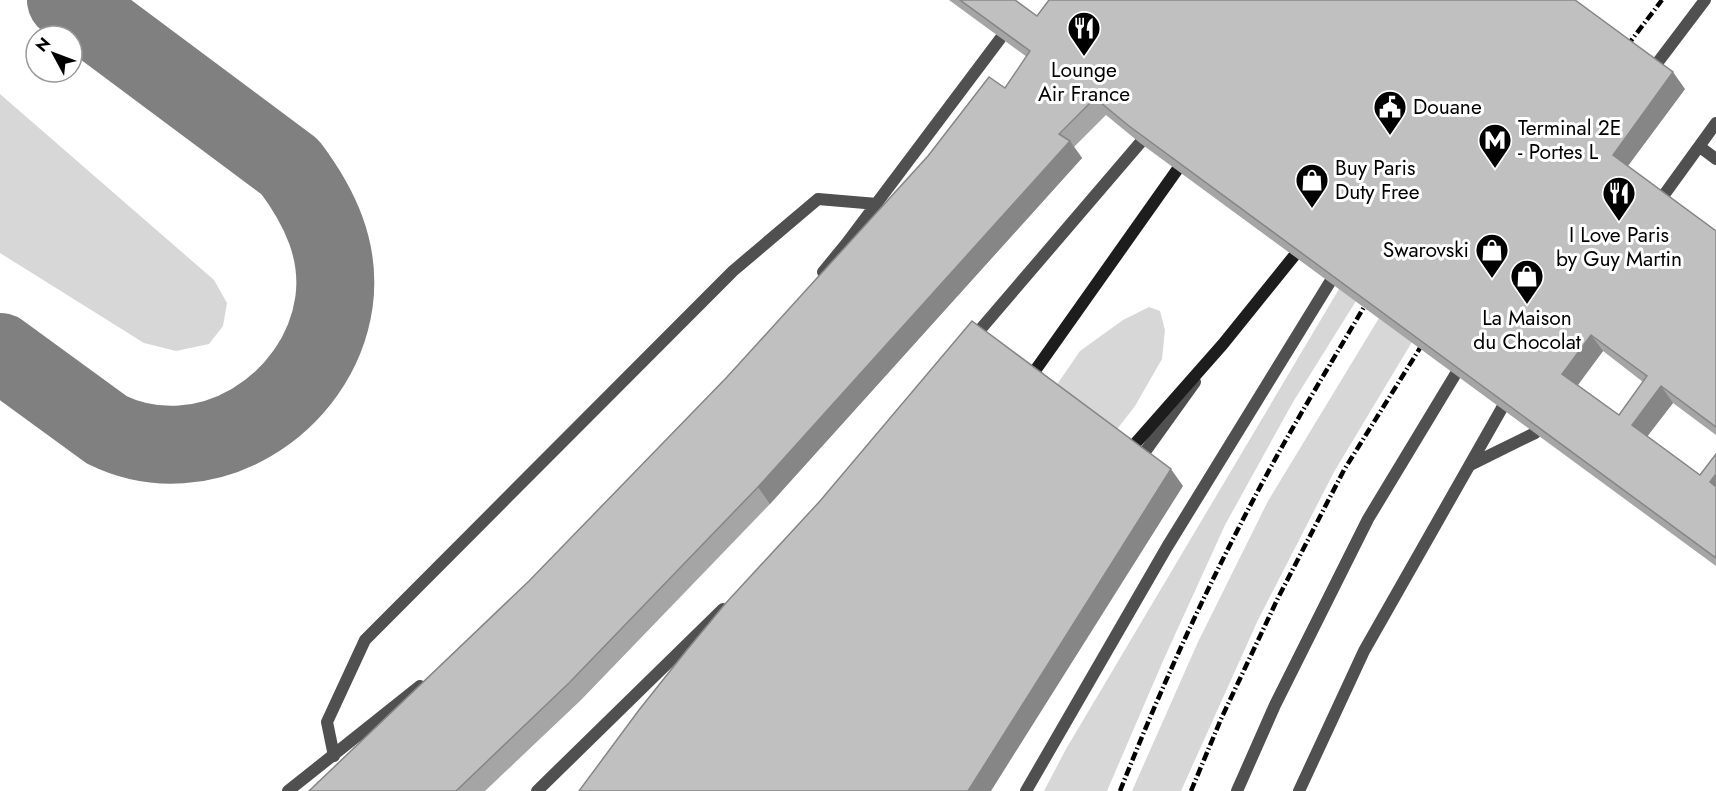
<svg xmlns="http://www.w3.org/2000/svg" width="1716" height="791" font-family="Jost,sans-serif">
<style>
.green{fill:#d7d7d7}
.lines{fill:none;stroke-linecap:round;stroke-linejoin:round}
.taxiway{stroke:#808080;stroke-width:78}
.lane{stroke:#505050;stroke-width:12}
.secondary{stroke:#1d1d1d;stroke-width:12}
.rail{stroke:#000;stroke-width:4.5;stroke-dasharray:9 3 1.5 3;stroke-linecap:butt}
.wall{fill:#a5a5a5;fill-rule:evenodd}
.shaded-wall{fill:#868686}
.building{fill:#c0c0c0;stroke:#868686;stroke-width:1.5;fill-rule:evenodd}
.labels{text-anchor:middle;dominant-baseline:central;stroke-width:6;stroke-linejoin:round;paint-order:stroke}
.poi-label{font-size:21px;fill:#000;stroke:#fff}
</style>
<rect width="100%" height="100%" fill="#fff"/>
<!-- green -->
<path class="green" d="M0 94 214 280 227 303 223 326 209 344 176 351 144 343 0 253Z
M1339 289 1356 301 1293 402 1225 525 1163 661 1107 791H1044L1066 749Z
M1149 307 1160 311 1165 330 1162 359 1135 406 974 615 924 578 1080 351 1123 320Z
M1379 318 1412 342 1334 472 1258 620 1181 791H1132L1198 642 1268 501Z"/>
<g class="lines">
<!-- taxiway -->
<path class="taxiway" d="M0 352 107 430C204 477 319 406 334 302 341 251 320 207 290 167L66 0"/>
<!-- lane -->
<path class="lane" d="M1655 66 1705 0
M1700 147 1716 159
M1661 199 1716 123
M823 272 846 244 1000 39
M973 338 1140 143
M1137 463 1195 382
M1470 465 1535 433
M334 756 327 722 365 640 733 271 818 199 877 204
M288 791 420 686
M537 791 723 609
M1026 791 1167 547 1330 282
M1237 791 1275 705 1368 519 1455 375
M1299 791 1364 651 1502 408"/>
<!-- secondary -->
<path class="secondary" d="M1027 382 1177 170
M1126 454 1223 344 1294 256"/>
<!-- rail -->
<path class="rail" d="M1627 46 1662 0
M1120 791C1167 672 1221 556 1283 445 1309 399 1337 353 1364 307
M1191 791 1221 719 1278 598 1344 470 1420 348"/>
</g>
<!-- wall -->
<path class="wall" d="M949 0H1015L1037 16 1685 89 1628 166 1716 231V435L1673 403 1647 436 1700 475 1716 454V566L1140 143 1106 115 1074 147 1082 158 770 504 581 700 485 791H309L529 581 727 377 1005 88 1027 57ZM1603 351 1643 382 1619 415 1578 385Z"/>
<!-- shaded-wall -->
<path class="shaded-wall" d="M1673 72 1685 89 1624 171 1613 155Z
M1070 141 1082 158 770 504 758 487Z
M1591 335 1603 351 1574 390 1562 374Z
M1661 386 1673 403 1643 442 1632 425Z
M1171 469 1183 486 991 791H968Z
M1716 474V491L1710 482Z"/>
<!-- building -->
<path class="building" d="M960 0H1015L1037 16 1049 0H1575L1673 72 1613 155 1716 231V427L1661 386 1632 425 1700 475 1716 454V474L1710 482 1716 487V558L1129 126 1095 98 1059 134 1070 141 758 487 569 683 456 791H309L529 581 727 377 928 156 989 77 1005 88 1030 51ZM1591 335 1647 376 1619 415 1562 374Z
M972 321 1171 469 968 791H579L639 710 686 651 725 604 820 501Z"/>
<!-- icons -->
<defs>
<symbol id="restaurant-pin" viewBox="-11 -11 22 30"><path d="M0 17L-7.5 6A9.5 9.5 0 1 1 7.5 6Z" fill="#000" stroke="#fff"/><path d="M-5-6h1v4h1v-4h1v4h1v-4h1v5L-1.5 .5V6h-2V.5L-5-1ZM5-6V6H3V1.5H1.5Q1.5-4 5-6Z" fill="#fff"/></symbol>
<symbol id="civic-pin" viewBox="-11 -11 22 30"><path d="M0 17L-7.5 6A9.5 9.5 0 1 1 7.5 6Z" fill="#000" stroke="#fff"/><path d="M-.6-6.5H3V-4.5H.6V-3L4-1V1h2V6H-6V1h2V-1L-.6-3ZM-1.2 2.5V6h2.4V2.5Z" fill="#fff"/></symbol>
<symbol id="metro-pin" viewBox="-11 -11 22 30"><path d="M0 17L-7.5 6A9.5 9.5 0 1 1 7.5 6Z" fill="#000" stroke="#fff"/><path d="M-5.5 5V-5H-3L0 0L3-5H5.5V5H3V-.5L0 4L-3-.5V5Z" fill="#fff"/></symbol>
<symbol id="shop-pin" viewBox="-11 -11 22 30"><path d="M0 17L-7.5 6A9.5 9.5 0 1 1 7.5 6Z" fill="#000" stroke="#fff"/><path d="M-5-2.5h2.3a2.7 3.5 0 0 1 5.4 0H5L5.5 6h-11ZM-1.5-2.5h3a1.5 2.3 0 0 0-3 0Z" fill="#fff"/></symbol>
</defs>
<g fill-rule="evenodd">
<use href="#restaurant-pin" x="1065" y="9" width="38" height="52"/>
<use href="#civic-pin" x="1371" y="88" width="38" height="52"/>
<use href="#metro-pin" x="1476" y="121" width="38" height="52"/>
<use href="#shop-pin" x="1293" y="161" width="38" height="52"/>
<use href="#restaurant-pin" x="1600" y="174" width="38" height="52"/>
<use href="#shop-pin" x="1473" y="231" width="38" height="52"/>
<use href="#shop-pin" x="1508" y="257" width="38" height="52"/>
</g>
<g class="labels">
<!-- poi labels -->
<g class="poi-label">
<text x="1084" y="70">Lounge<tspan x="1084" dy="24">Air France</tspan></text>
<text x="1413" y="107" text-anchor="start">Douane</text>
<text x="1518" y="128" text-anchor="start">Terminal 2E<tspan x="1518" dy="24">- Portes L</tspan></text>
<text x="1335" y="168" text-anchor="start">Buy Paris<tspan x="1335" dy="24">Duty Free</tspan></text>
<text x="1619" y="235">I Love Paris<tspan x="1619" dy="24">by Guy Martin</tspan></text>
<text x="1469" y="250" text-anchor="end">Swarovski</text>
<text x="1527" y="318">La Maison<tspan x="1527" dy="24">du Chocolat</tspan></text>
</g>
</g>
<!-- north arrow -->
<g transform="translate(54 54) rotate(311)"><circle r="28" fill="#ffffff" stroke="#999999" stroke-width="1.5"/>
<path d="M0-4.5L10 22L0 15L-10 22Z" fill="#000000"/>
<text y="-9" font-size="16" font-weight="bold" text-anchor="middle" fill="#000000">N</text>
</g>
</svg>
